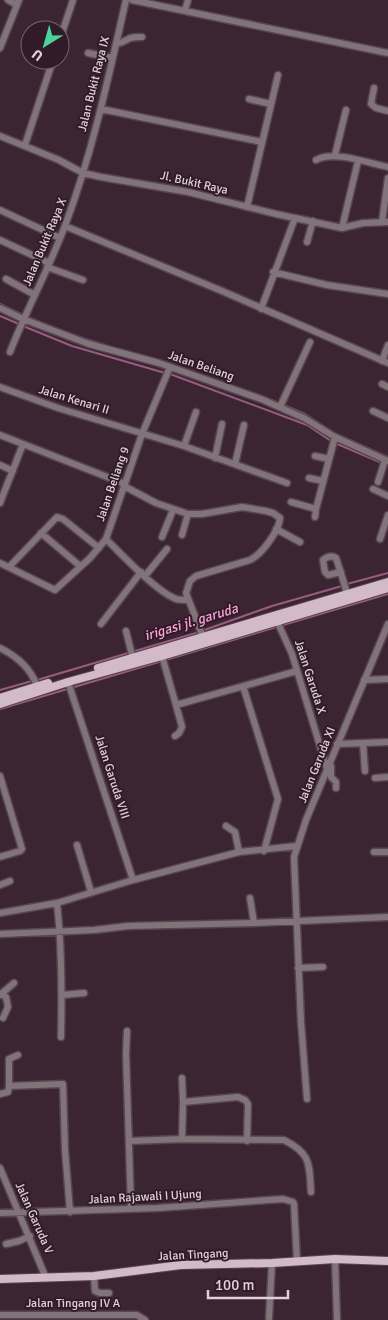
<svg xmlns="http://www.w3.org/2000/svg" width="388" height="1320" font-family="Signika,sans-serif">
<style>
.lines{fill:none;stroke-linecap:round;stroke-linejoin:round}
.stream{stroke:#975c80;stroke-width:2}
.minor-casing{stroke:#5a4450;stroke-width:9}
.major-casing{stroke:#5a4450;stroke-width:10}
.minor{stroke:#80737a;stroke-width:6}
.major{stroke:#d3bac8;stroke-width:8}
.labels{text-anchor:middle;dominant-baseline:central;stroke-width:4;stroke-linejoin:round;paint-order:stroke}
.street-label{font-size:12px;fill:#e0d0d9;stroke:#311b28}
.water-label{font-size:14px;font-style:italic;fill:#f9a3d7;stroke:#311b28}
</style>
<rect width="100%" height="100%" fill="#3c2532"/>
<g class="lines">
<!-- stream -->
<path class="stream" d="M0 304 23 315
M0 316 19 324
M28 317 47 325
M23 326 72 346 165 373
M79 337 105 345
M170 374 307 425 331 441
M262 396 305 414 334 433 388 457
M335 443 382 463
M347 584 388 573
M37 680 196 633 272 606 342 586
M0 690 32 681
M0 709 388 594"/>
<defs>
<path id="minor" d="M8 0 17 5
M132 0 388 53
M185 10 188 0
M60 39 73 0
M116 44C128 42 126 36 142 37
M0 48 19 0
M88 53 112 58
M374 88 371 104 376 108 388 111
M249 99 271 104
M101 109 262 142
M0 136 59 160 83 173 101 177 188 192 276 214 342 228 363 223 388 222
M25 145 53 60
M335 155 346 110
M316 160C334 150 368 163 388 167
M247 207 278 75
M0 210 60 238
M382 222 388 178
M65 226 222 291 388 363
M342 228 358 161
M0 240 49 263
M307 242 313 221
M47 267 83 280
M273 272 327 285 388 294
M6 279 35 295
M0 308 23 319 89 344 159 363 261 399 304 418 335 437 388 461
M261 309 295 218
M10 352C27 308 50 267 66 223 93 151 109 75 126 0
M382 361 388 345
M170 367 142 434 106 539C122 555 156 591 176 599 180 600 184 600 188 600
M382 384 388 387
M0 387 58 408 184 446 287 483
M280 407 310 342
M373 411 388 418
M0 435 23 444 0 503
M23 444 125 484
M184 446 196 412
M315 456 329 459
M215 458 222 424
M235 464 244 425
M0 465 13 471
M309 478 323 481
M378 482 385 460
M124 486 156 503 188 514H202L242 507 266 511 273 513 280 518C279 531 262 554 250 560L196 576 190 581 186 593 203 637
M373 489 388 496
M291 502 316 509 335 437
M315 517 316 509
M276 529 300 542
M41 533 80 566
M182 535 188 514
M162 537 173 510
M380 539 388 515
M0 563 55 590 90 558 106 539
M9 567 57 517 63 519 99 548
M341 572 328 575 325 572 323 560C326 557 332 555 336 558 340 570 344 582 347 594
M145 576 167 549
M277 621 292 654 327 769
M101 624 141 572
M126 631 134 663
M0 648C16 656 31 669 37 686
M162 656 176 705 297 671
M364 680 388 679
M68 682 133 880
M243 686 278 799 264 851
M175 736 179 733 182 727 176 705
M363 743 365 771
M337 744 388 742
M331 766V777L336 782V788
M0 776 22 849 20 851 0 857
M375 778 388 777
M226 826 235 832 239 852
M77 845 91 892
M374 852H388
M0 885 10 881
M250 898 254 923
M57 903C62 948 62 992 61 1037
M0 913 57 903 133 880 239 852 296 846
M0 934 94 930 128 926 254 923 388 917
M298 968 323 967
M1 994 6 997 8 1007 3 1018
M0 995 14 983
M62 995 84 993
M127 1031 126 1054 131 1208
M182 1078 183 1102
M9 1086V1059L18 1055
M0 1094 8 1092 9 1086 63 1084 65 1150 70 1212
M307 1099 301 1022 294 857 306 820 388 624
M182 1139 183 1102 238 1097 245 1100 248 1104 247 1141
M130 1141 182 1139 284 1140C312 1154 309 1165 311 1192
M0 1168 46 1278
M0 1213 158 1208 283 1199 293 1202 294 1204 297 1261
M6 1244 19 1241 30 1236
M335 1259 337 1320
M94 1276 95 1291 100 1293H109
M0 1315H137L145 1320
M269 1318 272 1263"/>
<path id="major" d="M98 668 388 582
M0 698 48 683
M0 704 68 682 162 656 388 588
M0 1279 94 1276 181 1265 272 1263 335 1259 388 1261"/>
</defs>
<!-- minor casing -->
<use href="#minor" class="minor-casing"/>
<!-- major casing -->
<use href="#major" class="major-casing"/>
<!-- minor -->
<use href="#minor" class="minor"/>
<!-- major -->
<use href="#major" class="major"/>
</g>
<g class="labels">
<!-- street labels -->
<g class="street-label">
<text transform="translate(94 84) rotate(-76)">Jalan Bukit Raya IX</text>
<text transform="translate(194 183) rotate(13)">Jl. Bukit Raya</text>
<text transform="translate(45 242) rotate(-67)">Jalan Bukit Raya X</text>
<text transform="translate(201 366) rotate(19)">Jalan Beliang</text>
<text transform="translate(74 400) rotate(17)">Jalan Kenari II</text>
<text transform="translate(113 484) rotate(-71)">Jalan Beliang 9</text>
<text transform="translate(310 677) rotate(72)">Jalan Garuda X</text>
<text transform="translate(317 765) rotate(-68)">Jalan Garuda XI</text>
<text transform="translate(112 777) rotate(72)">Jalan Garuda VIII</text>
<text transform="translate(145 1197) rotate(-3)">Jalan Rajawali I Ujung</text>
<text transform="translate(34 1218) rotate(66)">Jalan Garuda V</text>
<text transform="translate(193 1255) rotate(-3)">Jalan Tingang</text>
<text x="73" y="1303">Jalan Tingang IV A</text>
</g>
<!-- water labels -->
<g class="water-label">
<text transform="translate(191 622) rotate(-17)">irigasi jl. garuda</text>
</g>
</g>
<!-- north arrow -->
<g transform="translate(45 45) rotate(217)"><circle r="24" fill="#311b28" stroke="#77636f"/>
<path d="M0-4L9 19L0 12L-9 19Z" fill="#49d49d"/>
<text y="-8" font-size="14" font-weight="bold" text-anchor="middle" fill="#e0d0d9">U</text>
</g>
<!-- scale -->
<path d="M208 1290v8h80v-8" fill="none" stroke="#e0d0d9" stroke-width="2.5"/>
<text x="215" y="1290" font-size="15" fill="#e0d0d9" stroke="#311b28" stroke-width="4" paint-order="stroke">100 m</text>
</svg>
